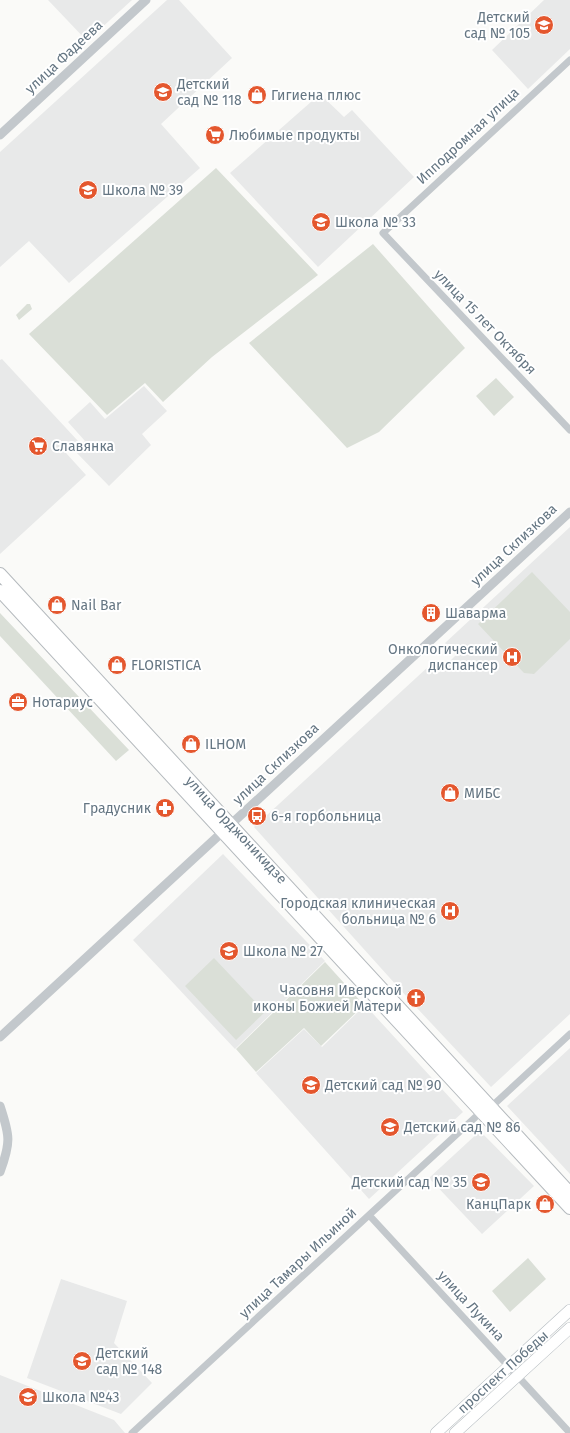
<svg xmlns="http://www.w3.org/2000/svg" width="570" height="1433" font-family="'Fira Sans',sans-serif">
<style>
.built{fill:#e8e9e9}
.green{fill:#dadfd7}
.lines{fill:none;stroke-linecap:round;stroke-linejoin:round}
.secondary-casing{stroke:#b3babf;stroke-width:12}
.primary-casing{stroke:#b5babe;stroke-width:14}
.minor{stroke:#c3c8cc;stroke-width:7}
.tertiary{stroke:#c3c8cc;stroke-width:9}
.secondary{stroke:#fff;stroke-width:11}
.primary{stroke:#fff;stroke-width:12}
.labels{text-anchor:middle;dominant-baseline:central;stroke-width:4;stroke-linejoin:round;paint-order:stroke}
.poi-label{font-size:14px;fill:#657683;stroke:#fff;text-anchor:start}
.street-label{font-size:14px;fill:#657683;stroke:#fff}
</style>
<rect width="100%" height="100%" fill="#fafaf8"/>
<!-- built -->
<path class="built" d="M48 0H132L87 41Z
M167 0H179L232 58 161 124 200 168 69 283 29 241 0 267V152Z
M544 0H570V49L528 89 492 50Z
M320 94 344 117 352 110 414 177 318 267 230 173Z
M2 359 78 441 66 453 86 475 0 554V360Z
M144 386 167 411 142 434 151 445 109 486 74 450 85 441 68 422 90 402 105 419Z
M570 527V1014L491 1087 416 1007 254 827 429 666 437 674 456 655 445 643Z
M223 854 325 961 235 1049 133 940Z
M365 1005 463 1112 369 1199 256 1073 304 1029 322 1047Z
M570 1048V1174L507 1106Z
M480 1131 534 1186 482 1234 429 1178Z
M61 1279 127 1301 114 1343 152 1383 121 1414 27 1378Z
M0 1375 114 1420 125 1433H0Z"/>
<!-- green -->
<path class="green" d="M216 168 318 275 212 357 163 402 145 383 107 415 29 334Z
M373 244 465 348 379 432 347 448 249 343Z
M27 304H30L32 309 19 320 16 315Z
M496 378 514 397 494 416 476 396Z
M532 572 570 612V639L534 674 524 673 478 624Z
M0 613 129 750 116 761 0 636Z
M214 958 265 1012 236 1040 185 986Z
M325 962 364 1005 321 1046 304 1028 256 1072 236 1049Z
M528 1258 546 1279 510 1312 492 1291Z"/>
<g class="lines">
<defs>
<path id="secondary" d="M436 1433 570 1310
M455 1433 570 1328"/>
<path id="primary" d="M0 574 570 1193
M0 591 570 1208"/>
</defs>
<!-- secondary casing -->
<use href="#secondary" class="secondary-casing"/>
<!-- primary casing -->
<use href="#primary" class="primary-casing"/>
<!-- minor -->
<path class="minor" d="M570 60 383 233 570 430
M491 1107 570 1034
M369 1215 570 1433
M132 1433 481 1112"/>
<!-- tertiary -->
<path class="tertiary" d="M0 135 146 0
M0 1037 570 512
M0 1106C10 1136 11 1142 0 1172"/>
<!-- secondary -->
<use href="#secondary" class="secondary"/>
<!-- primary -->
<use href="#primary" class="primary"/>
</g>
<!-- icons -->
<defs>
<symbol id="school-disc" viewBox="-11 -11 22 22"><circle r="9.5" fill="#e4572e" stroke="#fff"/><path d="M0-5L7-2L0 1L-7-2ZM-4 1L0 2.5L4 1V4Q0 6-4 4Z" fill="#fff"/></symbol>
<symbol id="shop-disc" viewBox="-11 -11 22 22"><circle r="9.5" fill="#e4572e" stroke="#fff"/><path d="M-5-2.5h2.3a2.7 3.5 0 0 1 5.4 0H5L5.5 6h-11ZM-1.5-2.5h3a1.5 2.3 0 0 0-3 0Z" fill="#fff"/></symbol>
<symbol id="supermarket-disc" viewBox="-11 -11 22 22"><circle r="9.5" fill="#e4572e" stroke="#fff"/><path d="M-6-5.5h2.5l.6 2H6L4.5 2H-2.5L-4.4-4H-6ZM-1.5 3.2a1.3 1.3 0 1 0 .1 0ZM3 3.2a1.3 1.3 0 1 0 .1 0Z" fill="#fff"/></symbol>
<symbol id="building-disc" viewBox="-11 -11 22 22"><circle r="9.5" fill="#e4572e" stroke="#fff"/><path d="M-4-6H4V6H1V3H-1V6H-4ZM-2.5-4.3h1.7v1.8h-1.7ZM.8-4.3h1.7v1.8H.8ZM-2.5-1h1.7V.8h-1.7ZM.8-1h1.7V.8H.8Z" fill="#fff"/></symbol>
<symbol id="hospital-disc" viewBox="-11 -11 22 22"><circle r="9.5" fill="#e4572e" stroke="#fff"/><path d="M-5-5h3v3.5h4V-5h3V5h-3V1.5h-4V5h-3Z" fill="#fff"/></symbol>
<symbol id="office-disc" viewBox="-11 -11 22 22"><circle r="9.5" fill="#e4572e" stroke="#fff"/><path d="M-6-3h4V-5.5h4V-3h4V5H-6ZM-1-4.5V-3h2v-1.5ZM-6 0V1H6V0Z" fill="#fff"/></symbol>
<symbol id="pharmacy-disc" viewBox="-11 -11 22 22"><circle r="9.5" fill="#e4572e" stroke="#fff"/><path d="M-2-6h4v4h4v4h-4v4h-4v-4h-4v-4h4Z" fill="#fff"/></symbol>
<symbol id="bus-disc" viewBox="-11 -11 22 22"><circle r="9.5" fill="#e4572e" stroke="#fff"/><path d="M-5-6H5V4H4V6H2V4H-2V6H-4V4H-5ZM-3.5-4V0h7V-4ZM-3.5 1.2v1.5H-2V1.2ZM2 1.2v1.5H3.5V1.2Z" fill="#fff"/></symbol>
<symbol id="church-disc" viewBox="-11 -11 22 22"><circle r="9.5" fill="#e4572e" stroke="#fff"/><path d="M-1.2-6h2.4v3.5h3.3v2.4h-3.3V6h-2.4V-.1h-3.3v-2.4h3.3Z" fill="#fff"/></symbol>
</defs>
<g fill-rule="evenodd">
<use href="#school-disc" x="533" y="14" width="22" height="22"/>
<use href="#school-disc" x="152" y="81" width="22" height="22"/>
<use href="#shop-disc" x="246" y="84" width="22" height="22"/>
<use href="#supermarket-disc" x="204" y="124" width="22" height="22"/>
<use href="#school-disc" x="77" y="179" width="22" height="22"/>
<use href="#school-disc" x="310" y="211" width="22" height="22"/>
<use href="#supermarket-disc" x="27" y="435" width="22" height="22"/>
<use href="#shop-disc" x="46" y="594" width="22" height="22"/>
<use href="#building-disc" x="420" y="602" width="22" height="22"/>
<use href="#hospital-disc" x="501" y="646" width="22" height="22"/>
<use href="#shop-disc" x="106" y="654" width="22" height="22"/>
<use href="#office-disc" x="7" y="691" width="22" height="22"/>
<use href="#shop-disc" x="180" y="733" width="22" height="22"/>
<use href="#shop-disc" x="439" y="782" width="22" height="22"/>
<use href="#pharmacy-disc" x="154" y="797" width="22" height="22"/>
<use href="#bus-disc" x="246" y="805" width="22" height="22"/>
<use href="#hospital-disc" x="439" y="900" width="22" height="22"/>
<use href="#school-disc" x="218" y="940" width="22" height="22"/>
<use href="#church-disc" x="405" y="987" width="22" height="22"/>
<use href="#school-disc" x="300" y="1074" width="22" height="22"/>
<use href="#school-disc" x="379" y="1116" width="22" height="22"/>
<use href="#school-disc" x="470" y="1171" width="22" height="22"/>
<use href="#shop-disc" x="534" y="1193" width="22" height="22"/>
<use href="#school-disc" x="71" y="1350" width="22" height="22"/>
<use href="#school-disc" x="17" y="1386" width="22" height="22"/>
</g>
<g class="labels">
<!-- poi labels -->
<g class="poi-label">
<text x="530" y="17" text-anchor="end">Детский<tspan x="530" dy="16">сад № 105</tspan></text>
<text x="177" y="84">Детский<tspan x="177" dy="16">сад № 118</tspan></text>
<text x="271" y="95">Гигиена плюс</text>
<text x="229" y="135">Любимые продукты</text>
<text x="102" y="190">Школа № 39</text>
<text x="335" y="222">Школа № 33</text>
<text x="52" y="446">Славянка</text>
<text x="71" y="605">Nail Bar</text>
<text x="445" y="613">Шаварма</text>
<text x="498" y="649" text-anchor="end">Онкологический<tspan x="498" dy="16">диспансер</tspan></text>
<text x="131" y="665">FLORISTICA</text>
<text x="32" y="702">Нотариус</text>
<text x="205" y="744">ILHOM</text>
<text x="464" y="793">МИБС</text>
<text x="151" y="808" text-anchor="end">Градусник</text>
<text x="271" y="816">6-я горбольница</text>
<text x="436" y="903" text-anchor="end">Городская клиническая<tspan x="436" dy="16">больница № 6</tspan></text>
<text x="243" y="951">Школа № 27</text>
<text x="402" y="990" text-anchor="end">Часовня Иверской<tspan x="402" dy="16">иконы Божией Матери</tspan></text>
<text x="325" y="1085">Детский сад № 90</text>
<text x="404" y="1127">Детский сад № 86</text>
<text x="467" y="1182" text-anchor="end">Детский сад № 35</text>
<text x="531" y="1204" text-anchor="end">КанцПарк</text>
<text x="96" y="1353">Детский<tspan x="96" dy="16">сад № 148</tspan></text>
<text x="42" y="1397">Школа №43</text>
</g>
<!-- street labels -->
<g class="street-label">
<text transform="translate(64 57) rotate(-43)">улица Фадеева</text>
<text transform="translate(468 136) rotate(-43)">Ипподромная улица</text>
<text transform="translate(485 322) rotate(46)">улица 15 лет Октября</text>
<text transform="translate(514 545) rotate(-43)">улица Склизкова</text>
<text transform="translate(276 764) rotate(-43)">улица Склизкова</text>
<text transform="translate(236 830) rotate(47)">улица Орджоникидзе</text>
<text transform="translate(298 1263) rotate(-43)">улица Тамары Ильиной</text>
<text transform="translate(471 1306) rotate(47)">улица Лукина</text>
<text transform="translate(503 1372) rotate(-42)">проспект Победы</text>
</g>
</g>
</svg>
